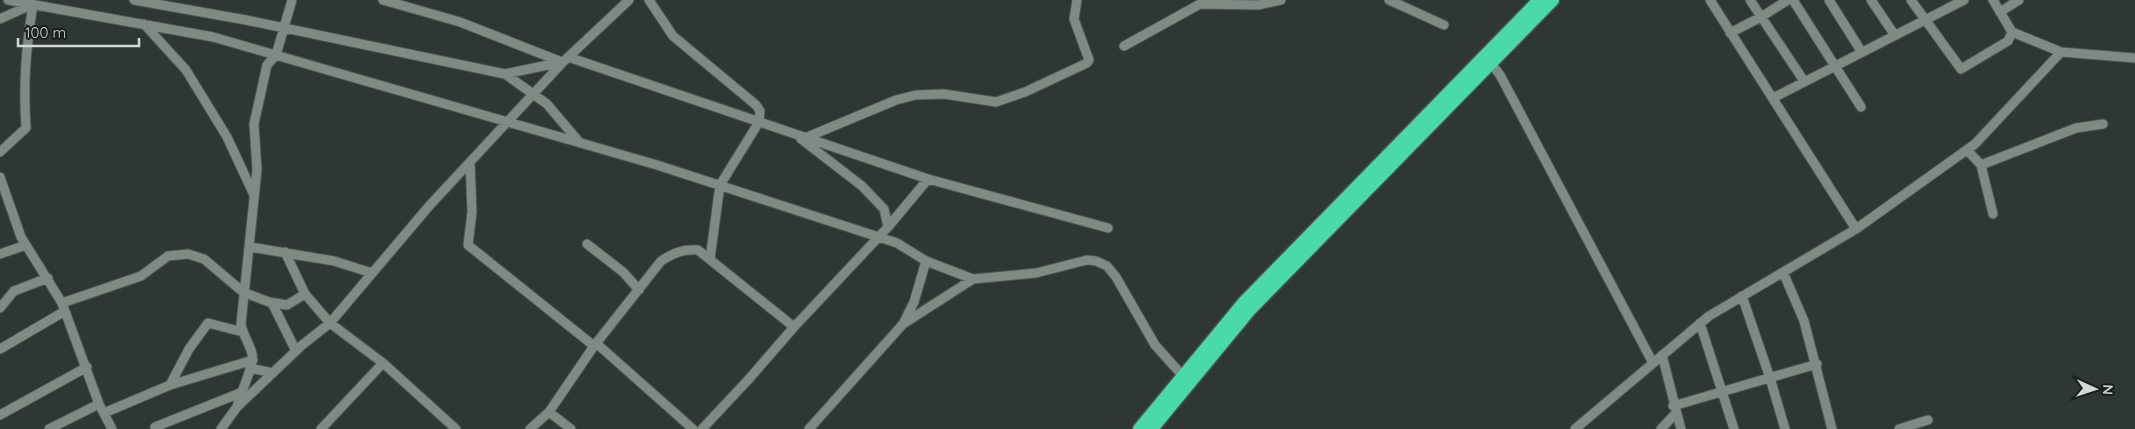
<svg xmlns="http://www.w3.org/2000/svg" width="2135" height="429" font-family="Quicksand,sans-serif">
<style>
.lines{fill:none;stroke-linecap:round;stroke-linejoin:round}
.minor-casing{stroke:#4b534f;stroke-width:11}
.highway-casing{stroke:#4b534f;stroke-width:15}
.minor{stroke:#808a85;stroke-width:9}
.highway{stroke:#49daa7;stroke-width:12}
</style>
<rect width="100%" height="100%" fill="#2e3733"/>
<g class="lines">
<defs>
<path id="minor" d="M8 0 213 37 657 165 897 243 926 261 973 279 1036 273 1087 260 1096 261 1107 266 1116 277 1155 345 1182 375
M134 0 246 20 505 74 562 62
M383 0 460 22 562 62
M649 0 673 36 756 105 760 111 759 122 720 185 710 259
M1389 0 1444 25
M1710 0 1856 229
M1750 0 1804 81
M1793 0 1861 107
M1829 0 1861 51
M1871 0 1894 34
M1911 0 1961 69 2008 41 2012 32
M1993 0 2012 32 2061 52
M2000 12 2019 0
M0 19 33 4
M144 24 186 70 227 137 254 195
M1730 33 1761 17 1788 0
M1124 46 1200 4 1258 5 1281 0
M568 57 928 179 1108 228
M1491 63 1500 75 1653 363
M505 74 547 104 580 143
M1773 98 1964 0
M805 138 896 100 916 95 944 94 996 102 1025 92 1087 63 1089 60 1074 19 1077 0
M1967 150 1981 165 1993 214
M0 152 26 128C23 83 26 49 33 4L31 0
M470 162 472 212 468 245 594 346
M1981 165 2076 128 2103 124
M0 177 21 237 62 303 99 404 112 429
M888 227 928 179
M587 244 623 272 639 290
M250 247 334 261 372 273
M285 252 305 294 330 323 383 363 456 429
M0 254 26 245
M1783 272 1804 321 1832 429
M1742 296 1770 378 1785 429
M62 303 141 276 168 256 188 254 204 259 243 292 269 302 287 305 305 294
M272 303 296 351
M0 308 14 291 48 278
M1700 323 1734 429
M903 324 914 302 926 261
M596 343 693 429
M0 349 65 311
M1662 355 1681 429
M250 368 273 373
M170 385 253 360
M1673 406 1817 364
M237 407C240 393 255 365 252 354 250 344 243 336 241 324L257 170 254 124 267 65 276 55 292 0
M549 412 571 429
M104 413 170 385 189 349 208 323 243 332
M0 415 87 367
M155 427 240 393
M49 429 99 404
M221 429 237 407 301 346 330 323 430 205 563 62 629 0
M321 429 383 363
M530 429 549 412 594 346 661 261C674 253 682 249 698 250L794 327
M702 429 748 380 794 327 888 227 884 209 862 186 801 139
M809 429 903 324 973 279
M1575 429 1709 316 1856 229 1975 144 2061 52 2135 58
M1661 429 1676 413
M1899 429 1928 420"/>
<path id="highway" d="M1139 429 1243 303 1539 0
M1152 429 1250 310 1553 0"/>
</defs>
<!-- minor casing -->
<use href="#minor" class="minor-casing"/>
<!-- highway casing -->
<use href="#highway" class="highway-casing"/>
<!-- minor -->
<use href="#minor" class="minor"/>
<!-- highway -->
<use href="#highway" class="highway"/>
</g>
<!-- north arrow -->
<g transform="translate(2095 389) rotate(93)" stroke="#191d1c" stroke-width="4" paint-order="stroke">
<path d="M0-4L9 19L0 12L-9 19Z" fill="#d2d8d5"/>
<text y="-8" font-size="14" font-weight="bold" text-anchor="middle" fill="#d2d8d5">N</text>
</g>
<!-- scale -->
<path d="M18 38v8h121v-8" fill="none" stroke="#d2d8d5" stroke-width="2.5"/>
<text x="25" y="38" font-size="15" fill="#d2d8d5" stroke="#191d1c" stroke-width="4" paint-order="stroke">100 m</text>
</svg>
